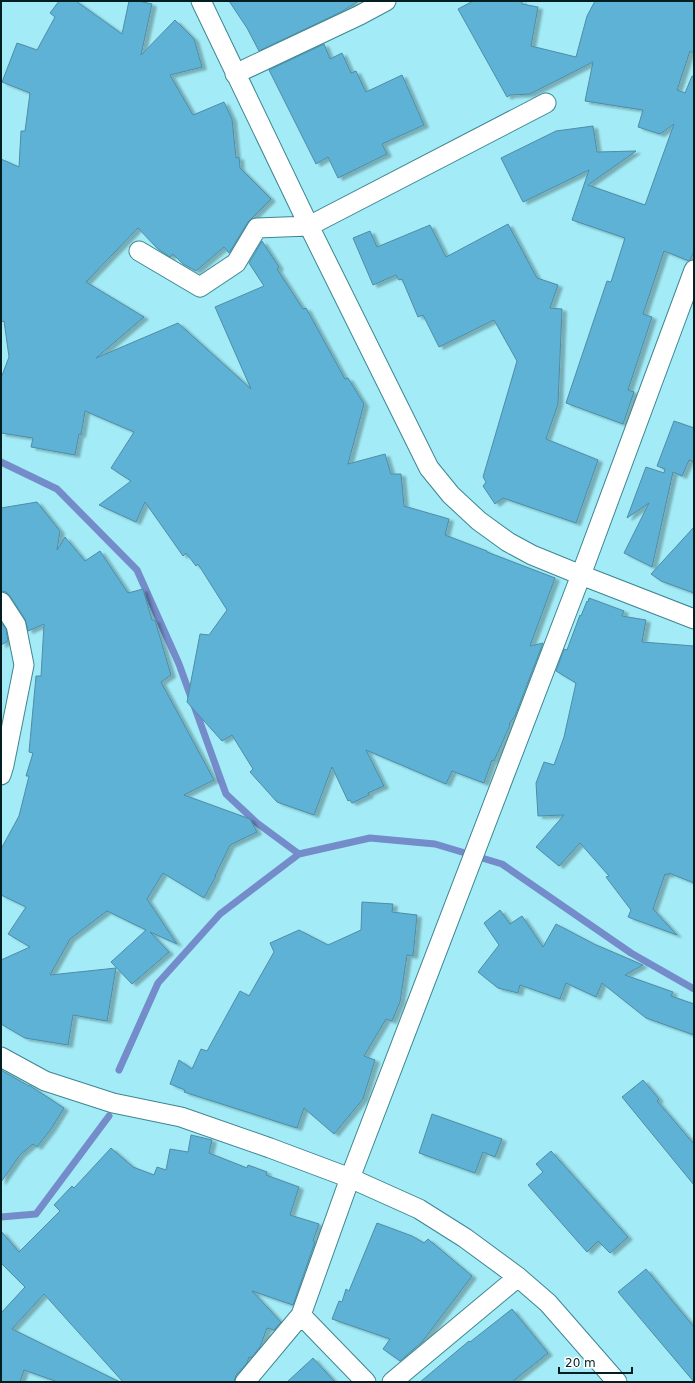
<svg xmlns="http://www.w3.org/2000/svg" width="695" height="1383" font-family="'DejaVu Sans',sans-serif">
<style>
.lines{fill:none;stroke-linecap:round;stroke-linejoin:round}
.stream{stroke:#758cca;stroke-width:7}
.building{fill:#5db2d5;stroke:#4f8ca6;filter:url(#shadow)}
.street-casing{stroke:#3d8691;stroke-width:21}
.street{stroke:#fff;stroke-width:19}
</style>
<defs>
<filter id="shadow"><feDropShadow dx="4.5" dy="2.5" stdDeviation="1" flood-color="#0004"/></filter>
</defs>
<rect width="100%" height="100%" fill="#a3ecf7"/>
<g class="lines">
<!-- stream -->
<path class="stream" d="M1 462 57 489 137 570 179 664 226 794 257 823 299 854
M119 1070 158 983 220 914 299 854 370 838 435 844 502 864 631 953 694 989
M1 1217 36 1214 109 1116"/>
</g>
<!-- building -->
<path class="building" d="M59 1H76L122 34 129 1H139L152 4 141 55 175 20 194 39 202 67 170 75 193 115 224 102 232 119 236 158 239 157 240 168 271 199 248 222 229 253 224 247 196 271 183 264 173 254 170 257 158 249 138 228 86 282 144 317 96 358 178 323 251 389 215 307 264 286 249 263 262 241 279 267 277 269 303 309 306 308 345 379 348 378 364 404 348 464 385 454 391 474H401L404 506 449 519 445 535 487 551V552L555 578 530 646 543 643 515 716 509 724 510 725 494 761 492 760 484 783 452 771 446 784 366 750 384 786 368 793 369 795 352 803 350 800 348 801 332 767 314 815 277 802 250 772 253 769 232 735 222 741 187 702 200 634 209 635 227 610 198 564 196 566 186 553 183 556 145 502 136 522 99 505 131 481 111 468 134 432 85 411 81 435 79 434 75 455 31 447 33 438 1 433V378L9 357 4 321 1 322V159L19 167 21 131H25L30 93 2 82 17 43 37 50 55 17 50 13Z
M229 1H359L341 12 259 51 247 28Z
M473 1H522V4L538 7 531 46 576 57 587 16 595 1H694V53L690 51 677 90 685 93 692 76 694 77V251L690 260 689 261 664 251 643 314 652 317 628 390 634 392 623 424 566 403 607 281 611 282 625 238 572 220 589 170 523 202 501 158 556 131 593 126 597 152 636 151 588 185 645 205 674 124 660 134 638 127 643 110 585 101 593 62 530 94 510 95 507 97 458 9Z
M324 44 330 59 342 53 351 73 356 71 366 92 402 75 424 125 382 144 387 154 338 178 328 157 316 164 269 70Z
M508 224 537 278 558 285 550 308 562 309 558 404 546 439 598 460 576 523 503 498 495 504 483 486 486 482 483 477 517 361 494 320 439 347 423 315 418 317 402 279 399 280 396 275 373 285 353 238 370 231 377 247 430 225 446 257Z
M674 421 694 428V462L689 460 682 476 673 472 652 567 624 553 649 503 627 518 646 467 664 473 665 469 657 466Z
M37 502 60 531 57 550 65 537 85 561 100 551 128 593 143 589 152 620H155L171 675 161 682 214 780 184 795 250 819 257 832 230 845 215 876H216L204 898 163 873 147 899 177 944 150 932 169 952 132 984 111 962 146 930 107 911 70 939 50 975 116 968 107 1021 73 1015 68 1045 25 1038 1 1024V960L30 947 8 934 26 907 1 895V849L19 816 29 776H26L33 753 29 752 36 676H41L44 624 28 631 25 619 10 596 6 592 1 591V508Z
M694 527V593L661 581 651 574Z
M589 598 624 611 622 616 646 620 642 642 694 646V883L669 873V875L665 874 653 909 677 935 628 917 631 910 606 877 609 876 580 843 559 866 536 847 564 815 538 816 536 783 544 762 554 765 564 737 576 683 556 671 564 649 567 650 580 615 581 616 587 601 588 602Z
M1 622 6 629 8 641 1 645Z
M362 902 393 904 392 912 417 915 413 956 407 955 400 1002 392 1021 386 1019 364 1056 375 1060 363 1099 334 1134 304 1108 297 1128 184 1092 185 1090 170 1084 179 1060 192 1069 201 1049 207 1051 240 991 249 996 274 952 270 943 299 930 328 945 361 930Z
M500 910 510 924 522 916 543 947 556 924 594 944 643 965 625 975 673 992 671 996 694 1004V1035L646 1018 602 983 596 997 566 983 560 999 520 985 518 993 498 988 478 972 499 945 484 923Z
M1 1070 29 1086V1085L64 1108 51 1129 37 1147 33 1144 20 1155 1 1182Z
M643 1080 659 1099 657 1101 694 1144V1185L622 1097Z
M432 1114 502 1139 495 1157 483 1152 475 1173 419 1153Z
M191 1135 212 1140 209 1153 247 1168 248 1165 267 1172 266 1175 299 1187 290 1215 319 1224 313 1241 315 1242 293 1305 252 1291 281 1322 274 1330 267 1328 260 1347 251 1358 249 1357 247 1363 236 1375 234 1382H123L44 1294 12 1329 120 1382H58L24 1370 20 1382H1V1313L25 1287 1 1263V1231L19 1252 60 1211 54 1205 72 1186 74 1188 111 1148 133 1167 154 1175 157 1167 166 1170 170 1149 188 1152Z
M551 1151 628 1237 610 1253 598 1241 587 1252 528 1185 543 1172 536 1164Z
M377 1223 412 1236 424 1243 428 1239 472 1276 422 1342 400 1361 383 1349 390 1339 332 1319 339 1301 342 1302 346 1289 349 1291Z
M646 1269 694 1327V1382L618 1292Z
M512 1309 548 1353 512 1382H420L469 1341 470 1342Z
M313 1358 335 1382H287Z"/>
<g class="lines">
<defs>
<path id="street" d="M201 1 309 226 429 468 451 495 479 521 508 542 532 555 581 575 694 619
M235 74 360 15 386 1
M139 251 200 287 236 263 257 228 309 226 546 103
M1 602 16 625 24 665 4 765 1 775
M1 1057 45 1081 113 1103 181 1117 270 1148 350 1178 419 1209 465 1238 518 1277 548 1303 617 1382
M301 1315 366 1382
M245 1382 301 1315 350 1178 581 575 694 270
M392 1382 518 1277"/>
</defs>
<!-- street casing -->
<use href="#street" class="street-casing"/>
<!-- street -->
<use href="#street" class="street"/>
</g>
<!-- border -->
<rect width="695" height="1383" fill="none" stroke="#011f23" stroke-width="4"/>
<!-- scale -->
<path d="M559 1367v6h73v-6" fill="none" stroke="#011f23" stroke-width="2"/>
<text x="565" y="1367" font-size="12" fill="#011f23" stroke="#ffffff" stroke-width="3" paint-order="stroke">20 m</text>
</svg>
